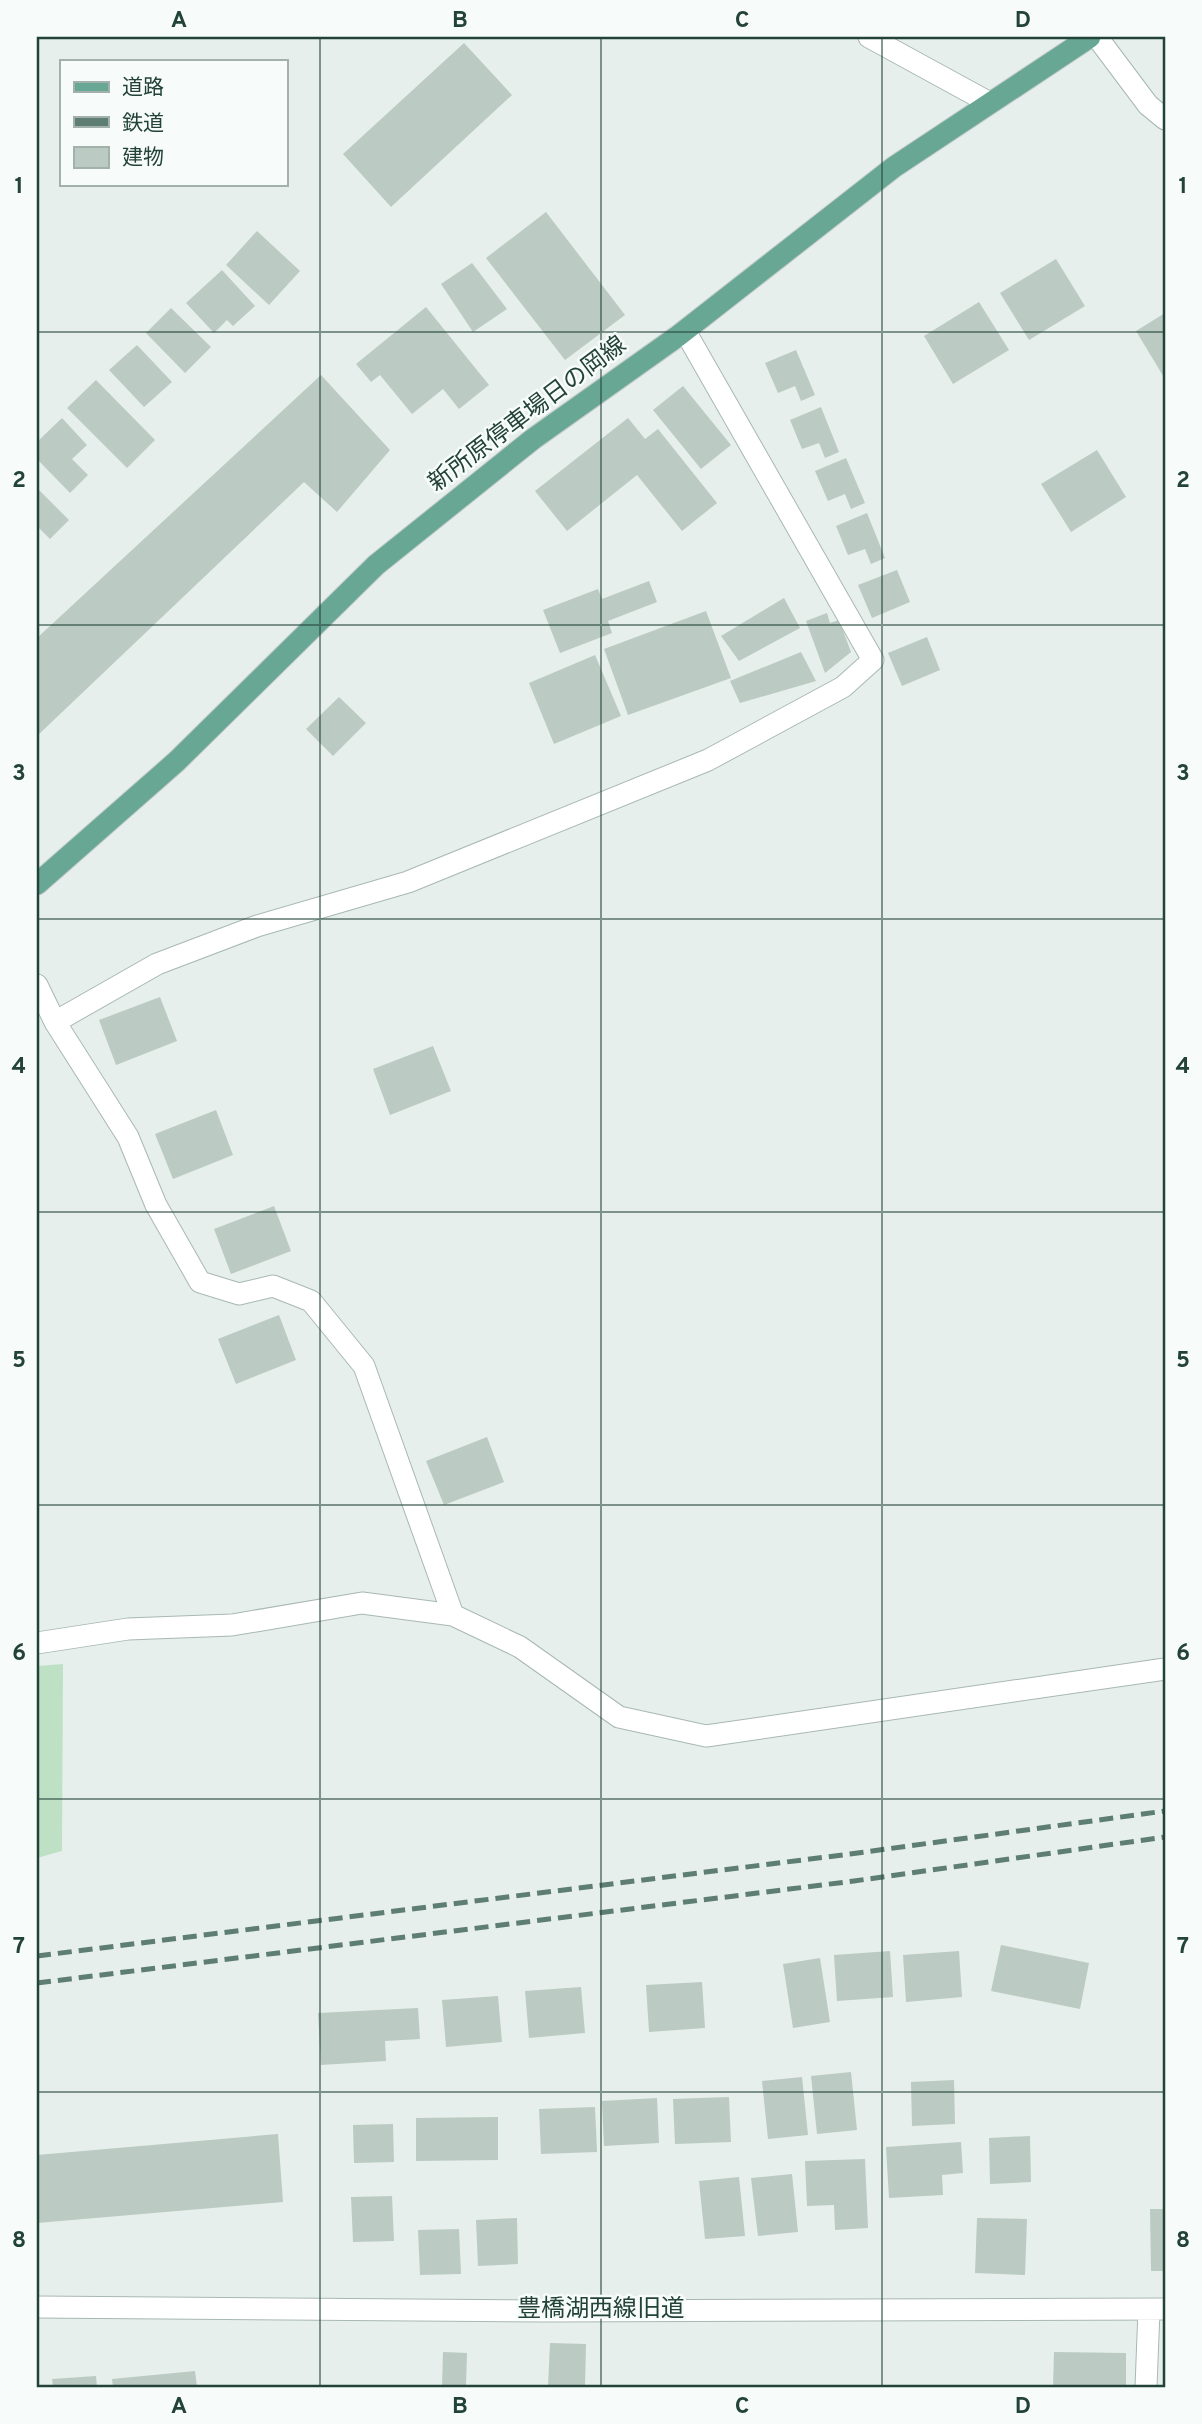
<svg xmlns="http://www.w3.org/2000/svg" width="1202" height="2424" font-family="Overpass,'Noto Sans JP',sans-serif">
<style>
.green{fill:#bee1c6}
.building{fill:#bbcac3}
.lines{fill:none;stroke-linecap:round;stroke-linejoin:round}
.minor-casing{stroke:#a8b8b2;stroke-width:23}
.major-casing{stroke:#c1cac8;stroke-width:23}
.minor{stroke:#fff;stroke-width:21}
.major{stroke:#68a794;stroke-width:21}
.rail{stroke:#5e7e74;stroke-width:5;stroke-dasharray:14 7;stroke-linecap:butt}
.grid{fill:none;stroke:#234339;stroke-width:2;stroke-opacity:0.55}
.labels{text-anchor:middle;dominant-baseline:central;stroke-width:5;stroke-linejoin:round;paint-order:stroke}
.street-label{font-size:24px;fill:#234339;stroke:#f7fbf9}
.neatline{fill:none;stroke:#234339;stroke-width:2.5}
.grid-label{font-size:23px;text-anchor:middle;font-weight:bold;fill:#234339}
</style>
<rect width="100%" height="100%" fill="#e6efeb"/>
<!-- green -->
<path class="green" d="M63 1664 62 1851 37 1858V1666Z"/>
<!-- building -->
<path class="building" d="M464 43 512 95 391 207 343 154Z
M546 212 625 315 565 360 486 258Z
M257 231 300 271 269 305 226 265Z
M1056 259 1085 306 1029 340 1000 293Z
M472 263 507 309 473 332 441 284Z
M222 270 255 306 233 326 227 320 214 333 186 303Z
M979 302 1009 350 953 384 924 336Z
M426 307 489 385 459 409 443 389 412 414 380 375 371 382 356 364Z
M171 308 211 347 185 373 146 333Z
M1165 313V379L1136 331Z
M137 345 172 382 144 407 109 370Z
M796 350 815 395 801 401 795 386 778 393 765 363Z
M321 375 390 450 337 512 304 482 37 736V638Z
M96 380 155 440 127 468 67 408Z
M683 386 731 445 701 469 653 410Z
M821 407 839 452 825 458 819 443 802 449 790 420Z
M62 418 87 445 72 459 88 475 70 493 37 459V442Z
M628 418 645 439 658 429 717 503 682 531 637 475 567 531 535 491Z
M1097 450 1126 497 1071 532 1041 484Z
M846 458 865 503 851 509 845 494 828 501 815 471Z
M37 488 69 520 50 539 37 526Z
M867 513 885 558 871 564 865 549 848 555 836 526Z
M897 570 910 602 872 618 858 585Z
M649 581 657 602 608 621 612 633 560 653 543 610 598 589 602 599Z
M784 598 800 628 739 661 721 636Z
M706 611 731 678 628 715 604 649Z
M827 613 830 623 839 620 851 652 825 673 806 621Z
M927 637 940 670 902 686 888 653Z
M801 652 816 681 740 703 730 681Z
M595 655 621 716 554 744 529 683Z
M339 697 366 723 333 756 306 729Z
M160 997 177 1041 116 1065 99 1020Z
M433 1046 451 1091 390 1115 373 1069Z
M216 1110 233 1155 173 1179 155 1134Z
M274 1206 291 1251 231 1274 214 1229Z
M279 1315 296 1360 236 1384 218 1339Z
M487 1437 504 1482 444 1505 426 1461Z
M1001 1945 1089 1963 1080 2009 991 1991Z
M890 1951 893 1997 837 2001 834 1955Z
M959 1951 962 1997 906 2002 903 1955Z
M820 1958 830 2022 793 2028 783 1964Z
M702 1982 705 2028 649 2032 646 1985Z
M581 1987 585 2033 529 2038 525 1991Z
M498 1996 502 2042 446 2047 442 2000Z
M418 2008 420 2039 385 2041 386 2061 321 2065 318 2013Z
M851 2072 857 2130 817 2134 811 2076Z
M802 2077 808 2135 768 2139 762 2081Z
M954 2080 955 2124 912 2126 911 2082Z
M729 2097 731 2142 675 2144 673 2099Z
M657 2098 659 2143 604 2146 602 2101Z
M595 2107 597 2152 541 2154 539 2109Z
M498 2117V2160L416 2161V2118Z
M393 2124 394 2162 354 2163 353 2125Z
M278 2134 283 2202 37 2223V2155Z
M1030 2136 1031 2182 990 2184 989 2138Z
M961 2142 963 2173 942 2175 943 2195 889 2198 886 2147Z
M865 2159 868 2228 835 2230 834 2205 807 2206 805 2161Z
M792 2174 798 2232 758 2236 751 2178Z
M739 2177 745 2236 705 2239 699 2181Z
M392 2196 394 2241 353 2242 351 2197Z
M1150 2209H1165V2271H1151Z
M517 2218 518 2264 478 2266 476 2220Z
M977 2218 1027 2219 1025 2275 975 2273Z
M459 2229 461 2274 420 2275 418 2230Z
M550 2343 586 2344 585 2387H548Z
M443 2352 467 2353 466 2385 474 2387H442Z
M1054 2352 1126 2353V2387H1053Z
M195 2371 197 2387H113L112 2379Z
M96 2376 97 2387H53L52 2379Z"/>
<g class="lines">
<defs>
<path id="minor" d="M869 37 988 102
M1097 37 1148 105 1165 119
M37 985 55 1022 128 1137 156 1205 200 1282 239 1294 273 1286 311 1301 364 1366 453 1615
M55 1022 157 964 257 926 408 882 708 760 843 687 873 660 685 331
M37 1643 128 1629 232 1625 362 1603 453 1615 520 1647 619 1717 706 1736 1165 1669
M37 2307 548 2311 1165 2309
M1146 2387 1149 2310"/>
<path id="major" d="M37 884 177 761 376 565 533 439 678 336 894 167 1090 37"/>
</defs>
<!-- minor casing -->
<use href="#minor" class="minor-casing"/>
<!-- major casing -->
<use href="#major" class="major-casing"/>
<!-- minor -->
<use href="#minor" class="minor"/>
<!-- major -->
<use href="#major" class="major"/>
<!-- rail -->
<path class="rail" d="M37 1956 850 1854 1165 1811
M37 1983 854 1881 1165 1837"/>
</g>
<!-- grid -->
<path class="grid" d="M320 37V2387M601 37V2387M882 37V2387M37 332H1165M37 625H1165M37 919H1165M37 1212H1165M37 1505H1165M37 1799H1165M37 2092H1165"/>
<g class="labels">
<!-- street labels -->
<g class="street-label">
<text transform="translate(528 415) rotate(-37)">新所原停車場日の岡線</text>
<text x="601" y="2310">豊橋湖西線旧道</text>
</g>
</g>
<!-- border -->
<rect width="1202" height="2424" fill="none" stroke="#f7fbf9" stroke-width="77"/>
<!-- legend -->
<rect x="60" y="60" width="228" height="126" fill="#f7fbf9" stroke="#a2b1ac" stroke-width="2"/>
<rect x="74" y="82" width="35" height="10" fill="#68a794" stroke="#a2b1ac" stroke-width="2"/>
<text x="122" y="94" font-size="21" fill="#234339">道路</text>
<rect x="74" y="117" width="35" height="10" fill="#5e7e74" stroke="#a2b1ac" stroke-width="2"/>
<text x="122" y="130" font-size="21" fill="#234339">鉄道</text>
<rect x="74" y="147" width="35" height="21" fill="#bbcac3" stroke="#a2b1ac" stroke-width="2"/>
<text x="122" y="164" font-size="21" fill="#234339">建物</text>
<rect x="38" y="38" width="1126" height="2348" class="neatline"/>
<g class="grid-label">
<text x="179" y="27">A</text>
<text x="460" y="27">B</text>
<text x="742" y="27">C</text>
<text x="1023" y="27">D</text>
<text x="19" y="193">1</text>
<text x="1183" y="193">1</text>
<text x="19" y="487">2</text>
<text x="1183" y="487">2</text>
<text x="19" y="780">3</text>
<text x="1183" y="780">3</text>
<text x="19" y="1073">4</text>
<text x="1183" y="1073">4</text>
<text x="19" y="1367">5</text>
<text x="1183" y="1367">5</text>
<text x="19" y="1660">6</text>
<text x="1183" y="1660">6</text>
<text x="19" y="1953">7</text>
<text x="1183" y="1953">7</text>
<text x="19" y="2247">8</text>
<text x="1183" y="2247">8</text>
<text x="179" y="2413">A</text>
<text x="460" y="2413">B</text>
<text x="742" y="2413">C</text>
<text x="1023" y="2413">D</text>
</g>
</svg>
